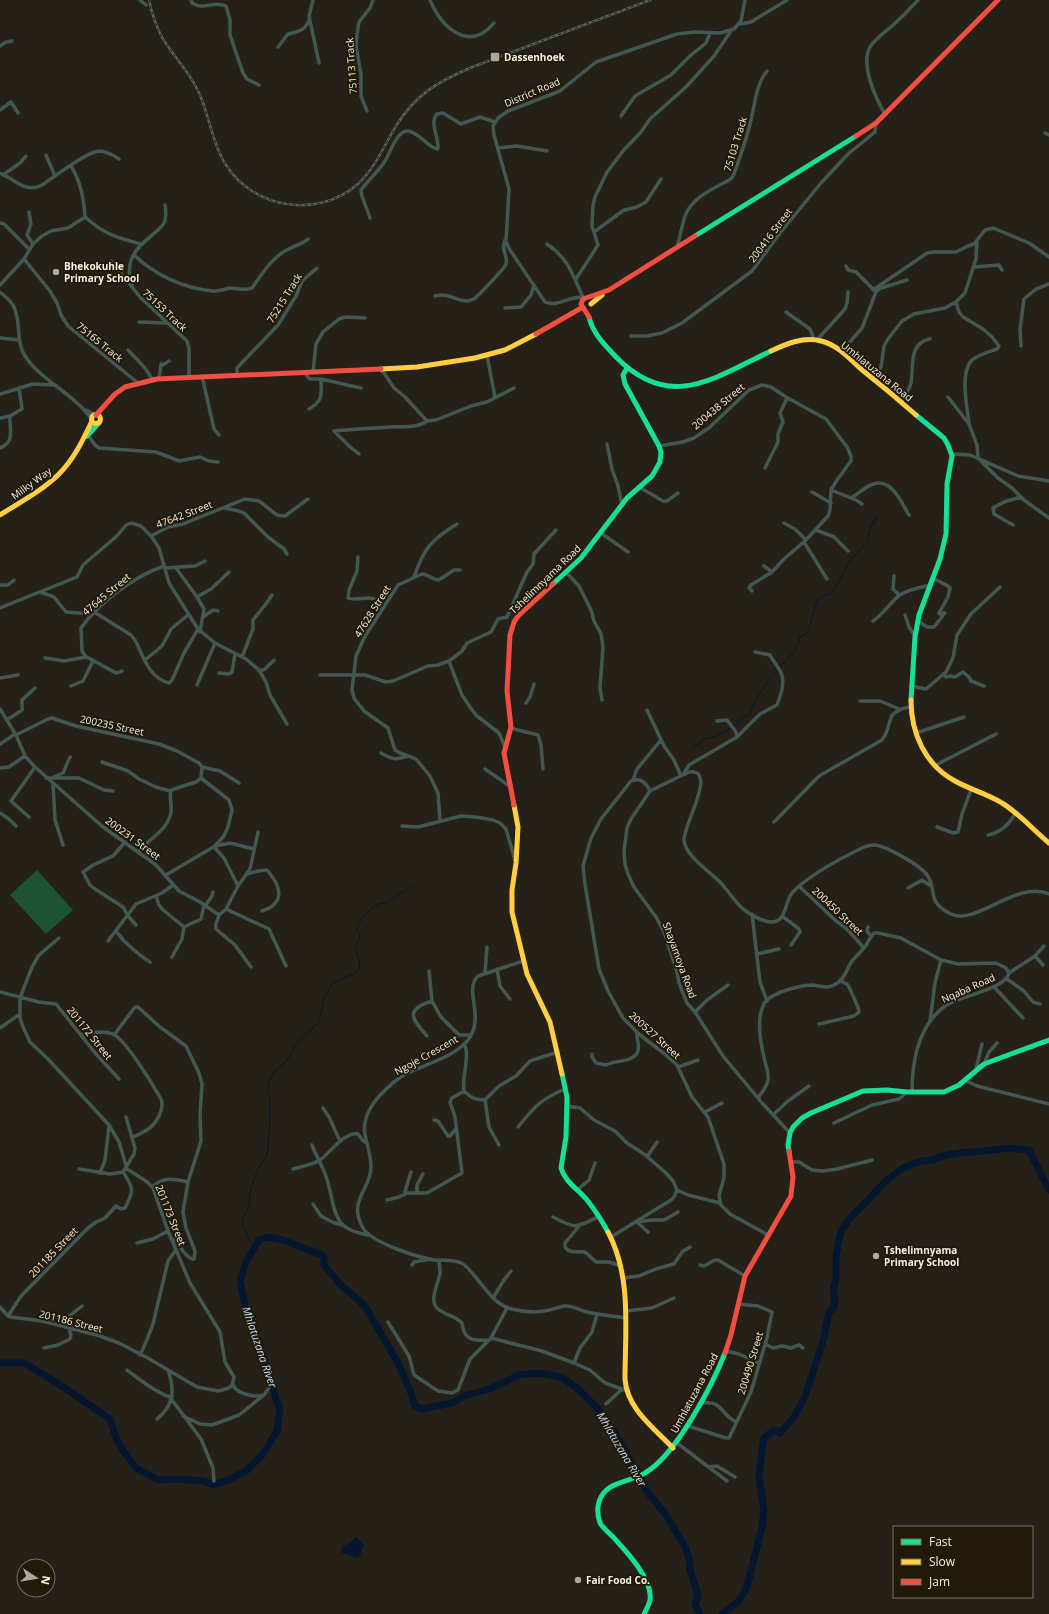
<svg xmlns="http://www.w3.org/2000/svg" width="1049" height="1614" font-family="'Open Sans',sans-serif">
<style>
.green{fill:#1d5233}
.water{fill:#04172f}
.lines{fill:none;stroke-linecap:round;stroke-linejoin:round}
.stream{stroke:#04172f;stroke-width:1}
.river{stroke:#04172f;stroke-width:7}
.street{stroke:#435852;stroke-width:3.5}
.fast{stroke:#16e098;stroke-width:5}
.slow{stroke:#ffcf43;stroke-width:5}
.jam{stroke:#f24e42;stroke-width:5}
.rail-casing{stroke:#56625d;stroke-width:2.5}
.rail{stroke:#221a08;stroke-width:1;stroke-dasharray:3;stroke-linecap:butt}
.poi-dot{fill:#ada89e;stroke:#221a08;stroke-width:1.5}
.labels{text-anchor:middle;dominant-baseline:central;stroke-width:4;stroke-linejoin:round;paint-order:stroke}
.poi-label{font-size:10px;font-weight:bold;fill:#f6f1e6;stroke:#221a08;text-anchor:start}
.street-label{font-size:10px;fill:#f6f1e6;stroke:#221a08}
.water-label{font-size:11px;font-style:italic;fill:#c1dbfb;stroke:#221a08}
</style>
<rect width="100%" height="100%" fill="#252118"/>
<!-- green -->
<path class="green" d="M37 870 73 910 46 934 10 895Z"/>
<!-- water -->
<path class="water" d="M356 1537 364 1545 359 1558H357L342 1553 341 1550 343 1546 350 1543Z"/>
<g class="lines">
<!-- stream -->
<path class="stream" d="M874 525 875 521
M780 668 781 665C789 660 798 647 800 637L807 634 818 599 828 594H832L849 562 868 541C868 533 872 522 877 516L876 518
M734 726 741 718 749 715C757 699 764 683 778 671
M694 745 699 744 703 739 716 736 731 728
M255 1247 249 1240 242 1221 249 1206 250 1192 258 1168 266 1157 268 1147 270 1116V1099L267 1092 269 1082 273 1073 283 1065 290 1056 294 1046 319 1022 324 998 332 983 355 973 360 967 358 955 355 949 360 938 357 928 362 918 371 909 379 904 388 902 412 886"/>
<!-- river -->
<path class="river" d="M0 1363H24L62 1386 110 1419 116 1438 124 1452 136 1468 159 1480 175 1479 204 1481 213 1485 228 1480 246 1471 263 1454 277 1431 280 1409 275 1396 266 1364 262 1358 260 1345 246 1311 240 1281 246 1262 259 1240 268 1237 283 1240 324 1256V1265L342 1286 365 1306 398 1363 411 1393 415 1406 422 1409 452 1403 465 1396 492 1388 519 1375 539 1373 561 1377 577 1388 597 1408 614 1431 648 1493 667 1516 686 1549 690 1562V1570L698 1595 695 1604 700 1614
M722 1614 738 1602 745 1591 749 1579 762 1527 764 1510 759 1477 762 1451 764 1438 774 1430 780 1433 794 1417 805 1396 824 1338 829 1312 834 1308 835 1300 833 1289 836 1280V1256L841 1231 851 1217 888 1179 903 1168 921 1161 933 1160 942 1156 965 1152H975L1010 1148 1029 1150 1049 1190"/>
<!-- street -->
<path class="street" d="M140 0 146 5
M191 0 192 3C205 11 212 0 226 6L230 20V35L243 73 247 79 259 85
M313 0 309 16 319 63
M430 0C442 28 469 53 494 23
M740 24 751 22 787 0
M0 46 6 42 12 41
M278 47 288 34C299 31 305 31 309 20
M0 110 11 102 18 113
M367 111 361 96V74L356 46 357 34 359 22 370 8 373 0
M885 114C876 99 860 65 870 47 875 39 885 32 892 26 901 18 910 9 918 0
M621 116 635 96 671 75 690 56 706 43 710 33
M1045 133 1049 135
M498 148 517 146 547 151
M46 155 55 176
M71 166C81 182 84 198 85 217 104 234 117 238 141 244
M0 173C15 179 25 194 42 185 54 177 86 152 99 151 106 151 113 155 119 159
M3 175 20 163 26 156
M29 212 31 224 27 235 33 244
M370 218C368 210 361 198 361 190 368 180 378 172 385 161 390 153 397 130 408 131 419 132 426 146 437 149L438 148C439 137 429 123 437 114L443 113 461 124 480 117 495 122
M0 223 4 224 29 249
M594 232 624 210 637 207 646 202 661 179
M547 244C569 259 572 274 583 297
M677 247C680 237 682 226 685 216 692 197 715 188 731 179L734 174C740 157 746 141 750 124 755 106 755 86 767 71
M134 255C155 275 183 288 212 291 218 292 224 289 230 288 237 288 245 291 252 288 262 274 270 260 285 251 293 246 301 245 308 239
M24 259 50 291 57 303 61 315 68 326 138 383
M111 261 140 297 187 341 189 348V377
M846 266 848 270 856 272 874 290
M974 267 999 265 1002 270
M576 279 598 245 592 226 593 205 595 197 607 172 623 151 641 132 650 119 686 87 714 56 731 31
M0 285 24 259 33 244 42 236 51 231 68 228 85 217
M133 288C124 266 132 251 150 237 155 232 163 227 165 221 166 216 166 210 165 205
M873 290 927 253 934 252H956L968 246 974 244 985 230 993 228 1029 243 1049 257
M0 292C5 296 10 300 13 305 22 320 15 341 25 356 41 381 75 394 92 420
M435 296C451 292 456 302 468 301 470 300 472 300 474 299 478 296 505 268 506 264 509 256 500 251 505 240
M584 298C571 294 559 308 545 302L510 250 506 242 509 189 494 135 493 126 498 118 508 111 560 91 596 62 602 60 677 34 695 32 720 33 734 29 741 21 745 0
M956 302 959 312 963 317 983 329 992 337 999 346 997 349C989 352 977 355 971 361 960 374 967 407 969 423
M505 308 521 307 531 295 534 285
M786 312 810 329 814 339
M139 322 167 323
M631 336H647L662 333 682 323 752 271 780 233 821 183 848 154 875 132 876 123
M0 338 19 340
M817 340 845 309 847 303 848 292
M1021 346 1020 329 1024 299 1036 289 1049 284
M128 350 145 368 153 380
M841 352 862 328 876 292 881 288 907 280
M487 355 495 397
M161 366 169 361
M379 369 384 373 394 388 405 397 427 421 436 420 471 406 487 402 514 388
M305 372 307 376 310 379H321L361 388
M313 372 316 344 323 332 339 319 346 317 365 318
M237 375V368L278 325 296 296 302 281 317 268
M202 376 214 429 219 435
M159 379 161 364
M873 380 881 367 884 346 888 339 902 321 914 314 945 308 956 302 965 293 976 259 977 242
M0 394 33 384 55 385
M948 397 969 424 977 445 978 458 998 478 1012 488 1024 500 1049 518
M901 403C905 396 909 390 911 383 914 367 908 343 930 339
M309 409C324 400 321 395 321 379
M86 410 95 415
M0 418 10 416
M88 435 95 445 99 448 156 452 179 461 200 457 209 461 218 462
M607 444 612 469 618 486 622 505
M659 446 683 442 694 438 710 427 749 390 762 385 771 387 786 397 826 419 847 447 851 456V461L837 480 831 490 830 510 828 516 806 540 784 559 772 572 751 585 749 588 752 591
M0 448C16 442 9 428 10 416L22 409 19 388
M359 454 349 446 334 431C353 429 372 428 390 427 403 426 416 429 427 421
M952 454 970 455 1018 476 1049 481
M765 468 778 442V434L783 422 780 413 787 398
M639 487 663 501H667L678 493
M831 490 856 500 862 504
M812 492 831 503
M851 498C858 494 865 487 873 484 892 478 901 502 909 515
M224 508 239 511 244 513 268 537 284 549 287 554
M784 523 795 529 806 540
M1013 525 994 514 993 508 1004 502 1021 497
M816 530 834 537 848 551
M601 533 628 552
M151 536 168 527 183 524 245 499 259 501 277 515 285 516 308 499
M804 542 827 579
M358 557 357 571 349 590 348 598C358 602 372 593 380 603L379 614
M764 566 772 572
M165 568 195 566 205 561
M176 568 197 597 204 609 200 632
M566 572 579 586 591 610 594 621 601 634 603 647 600 688 602 700
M894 576 893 589 899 595
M414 577C424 548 431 540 457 524
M0 585H8L14 580
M40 592 54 597 66 612 92 614
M197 597 211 589 229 572
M0 608 77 577 83 565 117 536 126 525 131 523 141 526 151 536 159 548 169 583 198 629 215 643 246 659 259 670 266 682 270 695 287 724
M94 612 131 635 135 640C144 657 148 677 169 683L172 680 184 653 198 629
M905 615 909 627 915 636
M203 617 213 610 218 611
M507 617 527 572 533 564 534 554 556 530
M873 621C884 614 890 602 900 595 909 589 920 588 930 585
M918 621 927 627H934L945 613H942L941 615 939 613 948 597 950 588 948 586 933 578
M242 657 253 629V620L265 605 272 595
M45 658 64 661 86 657
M145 660 162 646 171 629 188 615
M449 661 462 695 470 707 476 715 499 733 505 747
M122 671 117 673 114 672 85 656 82 651 81 628C99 602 135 576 164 566
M259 671 265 669 274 660
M219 673 229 674 232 672 235 654
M943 674 946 677 951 676 955 677 963 672 969 677 971 681 984 686
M320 675H365L386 682 393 681 428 666 438 665 449 661 462 651 467 643 491 632 498 619 507 617
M0 678 18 675
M197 685 215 643
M71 686 83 681 93 661
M911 686 926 689 946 672 953 658 957 635 971 614 1000 587
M860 701H880L899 709
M526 703 530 697 534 684
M0 709 16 735 25 756 35 767 103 827 156 865 179 891 200 902 219 915 226 909 269 929 286 966
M647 710 664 746 674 760 681 776
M7 720 22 710V700L35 688
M717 721 727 720 736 732 737 737
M510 728 538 735 541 745 543 769
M916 733 964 717
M16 735 48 719 52 718 76 726 159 744 177 751 199 763 202 767 220 771 239 783
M0 744 15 734
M381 753C393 760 395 760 408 756
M102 762 128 771 139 779 156 787 170 791
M934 766 996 734
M0 768 9 767 25 756
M485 769 511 787
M684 773 689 765 737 737 760 714 777 705C781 694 786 681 780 671 777 665 773 661 770 655L755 652
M54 777 63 773 70 757
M46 778H79L104 790 113 791
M201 778 202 767
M633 780 637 769 661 740
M53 783 55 820 63 845
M650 791C646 783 641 777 631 781L601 819 591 838 583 866 585 884 599 969 608 991 623 1018 640 1035 666 1055 677 1065 692 1097 708 1117 724 1164V1178L719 1195 721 1205 730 1214 768 1235
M0 813 9 819 16 826
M29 817 11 801 35 767
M440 820 438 793 430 776 416 759 400 753 395 750 388 728 364 711 354 698 352 690 356 656 365 636 398 585 422 574C428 574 432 580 439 580L454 570H460
M774 822 819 776 882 740C895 723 882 713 909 707
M402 826 418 827 461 816 476 817 493 820 500 823 506 829 515 860
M937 827 953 833 958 832 962 814 971 790
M988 835C1002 832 1008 825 1016 813
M125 842 113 856 93 865 83 872 90 885 95 889 123 907 128 916 136 925
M215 846 230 843 254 849
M214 847 224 858 238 886
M139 851C150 838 168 830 171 812 172 805 169 797 171 790L196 782 201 778
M247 874 258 871 267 870C270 873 272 877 275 881 283 896 278 906 262 911
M166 875 215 846 224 836 228 827 232 810 229 800 201 778
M799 886 835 920 847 929 864 948
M908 888 922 880 931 886
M156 896 159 905 162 909 184 927 201 919 204 905
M205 906 212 896 213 892
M226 909 238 886 250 869 258 832
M752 914 760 982 767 1001
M219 915 216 924V929L235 945 251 967
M782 916 799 929 800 932 791 945
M868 927 867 931 871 936
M116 932C120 935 121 938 124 941 133 949 140 956 150 962
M108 941 136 904 162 893 173 885
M757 954 779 949
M1035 956 1043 965
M172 957 182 939 184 927
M523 961 478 976C463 990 486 1017 468 1040 454 1057 429 1063 410 1072 397 1077 376 1097 370 1109 357 1132 371 1144 371 1167 371 1190 347 1200 363 1228 372 1243 417 1257 434 1260 443 1261 453 1259 461 1263 466 1265 469 1269 472 1273 484 1286 494 1305 512 1309 523 1312 537 1313 549 1310 555 1309 560 1306 566 1306 573 1306 580 1310 587 1312 599 1315 613 1316 626 1318
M497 969 500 986 510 999
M429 971 432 1001 441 1017 459 1035H471
M485 973 487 947
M1009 973 1035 956 1044 946
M1007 979 1024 991 1033 1002 1040 1004
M994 987 1023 1018
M0 992 39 1002 56 1004 96 1054 119 1079
M695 1012 707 1000 728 985
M930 1021 935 983 941 960
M819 1024 854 1016 859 1012 858 1007 849 987 847 984 840 981
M0 1028 20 1014
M82 1035C91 1033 104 1030 113 1034 126 1040 153 1085 161 1099 163 1103 162 1106 161 1111 156 1126 147 1131 133 1137
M114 1035 135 1007H138L160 1027 186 1046 199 1073 202 1084 200 1115 201 1141 188 1182 183 1212 186 1228 195 1251 194 1259H192C183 1255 180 1245 174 1239L172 1240
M427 1036C412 1019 404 1010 432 1001
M464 1044C471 1055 461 1078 464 1091 471 1098 476 1100 485 1100L499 1086 516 1076 530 1061 558 1052
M592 1054V1057L596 1063 606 1065C614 1060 634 1063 638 1051 640 1045 636 1038 637 1032
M984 1064 989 1052 997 1043
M678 1067 698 1060
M976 1069 982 1044
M964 1080 977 1086 1049 1104
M758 1098C762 1092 767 1087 768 1080 769 1074 767 1068 765 1062 761 1045 755 1018 765 1002 773 992 801 985 813 985 821 986 827 989 834 985 844 981 846 970 852 961 856 956 860 953 864 948 868 943 870 937 874 933H878L901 938 941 960 958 964 996 963 1006 968 1009 973C1005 990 958 996 945 1006 918 1026 912 1061 912 1092
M485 1100 489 1127 499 1145
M567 1106 580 1108 594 1120 615 1131 627 1143 644 1154 666 1173 673 1181 677 1190 688 1195 720 1203
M323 1108 329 1117 340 1141
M705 1112 722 1103
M773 1115 788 1101 809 1086
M434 1120 438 1121 448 1136H450L456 1129
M834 1123 872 1105 899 1099 907 1092
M518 1127C534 1107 541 1099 565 1089
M790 1133 762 1103 723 1056 695 1012 687 1003 679 983 677 972 664 932 656 917 634 887 628 874 625 864 624 851 627 828 631 819 650 791 689 772C719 768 682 827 684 841 686 856 709 871 719 881 728 890 734 901 743 909 750 914 761 921 770 922 787 923 784 903 792 893 806 877 841 858 860 849 865 846 870 845 875 845 886 846 920 865 927 875 938 890 925 901 951 914 976 926 1016 880 1049 894
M312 1145C317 1158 325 1170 328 1183 336 1212 332 1229 368 1235
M647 1157 657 1142
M791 1162H799L812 1170 823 1171 837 1169 872 1160
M79 1169 110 1174 123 1172 134 1154 135 1148 126 1117
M293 1169C302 1166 313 1165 320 1160 330 1153 345 1131 358 1134L363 1141 367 1143
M100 1173 105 1160 109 1126
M152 1187C165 1176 173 1179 188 1182
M577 1190 589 1180 595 1163
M417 1193V1185L423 1174
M404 1195 411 1172
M387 1200 399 1197 407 1193H427L462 1173 455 1117 450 1102 452 1098 464 1091
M313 1204 321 1216 332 1222 342 1225
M553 1217C575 1229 576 1228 598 1217
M637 1222 652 1220H664L678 1212
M637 1222 648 1232
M580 1225 565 1243V1247C569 1254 577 1251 585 1252L596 1262H609L621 1266
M611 1237 671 1200 674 1197 677 1190
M137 1243 153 1239 168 1231
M439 1260C439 1264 440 1269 440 1273 439 1282 428 1301 438 1309 445 1315 455 1316 462 1323 464 1341 474 1341 489 1340
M412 1265 414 1262 430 1259
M700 1265 704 1266 715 1260H718L745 1276
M623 1278 639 1276 656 1269 674 1264 682 1252 690 1247
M493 1298 504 1280 511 1271
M0 1307 8 1316 11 1317 42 1321 97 1335 119 1343 146 1357 197 1387 218 1391 226 1389 232 1386 234 1377 225 1362 220 1332 190 1283 168 1231 153 1188 146 1181 127 1169 119 1142 109 1125 48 1059 30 1042 23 1027 20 1018V998L32 967 39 955 59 938
M626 1311 652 1308 674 1298
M8 1316 21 1296 87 1229 96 1222 105 1218 116 1206 121 1209 125 1208C134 1191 134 1188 123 1172
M388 1322 409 1356 414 1375 438 1391 452 1393 458 1390 470 1359 491 1338 507 1308
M58 1325 82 1306
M491 1338 542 1351 574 1363 590 1370 605 1383 627 1391
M765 1344 773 1348 782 1346 791 1348 799 1345 803 1348
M44 1348 58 1345 70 1339 71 1335 68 1327
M726 1351 739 1354 759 1363
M140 1355 146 1342 153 1324 168 1261 176 1250
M574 1363 580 1348 592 1332 597 1314
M127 1370C136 1377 162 1397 172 1397
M233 1385C237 1394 255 1398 264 1395L269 1388
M172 1400 201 1439 213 1468 214 1481
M606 1404 621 1390
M699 1404C723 1398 720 1415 736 1422
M183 1416 200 1424 212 1425 239 1415 265 1394
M157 1419C174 1405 175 1391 168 1370
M688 1426 726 1438H729L751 1392 767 1338 772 1312 758 1306 738 1304
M677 1443 727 1481
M709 1467 717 1466 735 1477"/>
<!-- fast -->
<path class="fast" d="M695 236 856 136
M589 317C593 334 605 345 616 357 670 412 714 378 771 351
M87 436 99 423
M553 584 581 558 627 498 652 476 660 462 661 452 659 446 625 384 623 375 627 368
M911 700 915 637 919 615 940 559 946 534 947 484 952 456 948 445 944 438 916 415
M562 1074 567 1097 566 1137 561 1168C565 1182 578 1189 587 1200 595 1210 602 1221 608 1232
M789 1151 788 1145 790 1133 793 1127 802 1118 811 1113 863 1091 887 1090 907 1092H944L959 1085 984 1064 1049 1040
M644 1614C646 1610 649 1605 650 1600 653 1580 627 1552 614 1538 610 1534 603 1528 600 1523 598 1517 597 1508 599 1502 605 1481 629 1483 645 1473 676 1455 712 1386 725 1353"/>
<!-- slow -->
<path class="slow" d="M591 304 602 295
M771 351C786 344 804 336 821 341 836 344 850 359 861 369 880 384 898 399 916 415
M381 369 417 367 475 358 505 350 536 334
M91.5 419a4.5 4.5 0 1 1 9 0a4.5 4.5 0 1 1-9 0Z
M0 515C20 502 42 491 59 474 74 459 83 440 92 421
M911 700C911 733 925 765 955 781 971 790 988 794 1002 803 1020 814 1033 830 1049 843
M514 805 518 827 516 863 512 890V912L527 974 550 1022 562 1074
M608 1232C632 1277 625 1330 625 1379 627 1409 654 1428 673 1448"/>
<!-- jam -->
<path class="jam" d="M856 136 876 123 998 0
M589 317 581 304 583 299 609 290 695 236
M536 334 583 307
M96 415 115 394 125 387 157 379 381 369
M514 805 504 753 511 727 507 691 510 635 514 622 518 616 553 584
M725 1353 731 1335 745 1276 791 1196 793 1177 789 1151"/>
<defs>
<path id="rail" d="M149 0C152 14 156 27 163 39 176 60 194 77 202 100 210 122 214 146 226 165 254 209 318 219 358 184 375 168 384 146 396 126 415 95 437 82 470 68L650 0"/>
</defs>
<!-- rail casing -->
<use href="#rail" class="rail-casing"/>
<!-- rail -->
<use href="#rail" class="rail"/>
</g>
<!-- markers -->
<g class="poi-dot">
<rect x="490" y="52" width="10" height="10" rx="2"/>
<circle cx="56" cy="272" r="4"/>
<circle cx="876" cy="1256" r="4"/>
<circle cx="578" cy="1580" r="4"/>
</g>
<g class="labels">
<!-- poi labels -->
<g class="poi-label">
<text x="504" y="57">Dassenhoek</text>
<text x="64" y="266">Bhekokuhle<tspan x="64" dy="12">Primary School</tspan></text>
<text x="884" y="1250">Tshelimnyama<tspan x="884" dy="12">Primary School</tspan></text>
<text x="586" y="1580">Fair Food Co.</text>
</g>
<!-- street labels -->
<g class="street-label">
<text transform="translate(351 66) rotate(-94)">75113 Track</text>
<text transform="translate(532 92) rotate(-23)">District Road</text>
<text transform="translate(735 144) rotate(-73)">75103 Track</text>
<text transform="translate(770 235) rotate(-53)">200416 Street</text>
<text transform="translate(284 298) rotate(-58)">75215 Track</text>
<text transform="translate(165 310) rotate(43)">75153 Track</text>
<text transform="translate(100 342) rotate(39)">75165 Track</text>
<text transform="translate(877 371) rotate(39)">Umhlatuzana Road</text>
<text transform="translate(718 406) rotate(-40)">200438 Street</text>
<text transform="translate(31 483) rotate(-36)">Milky Way</text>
<text transform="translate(184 514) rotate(-21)">47642 Street</text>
<text transform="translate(545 579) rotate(-44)">Tshelimnyama Road</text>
<text transform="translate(106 594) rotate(-40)">47645 Street</text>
<text transform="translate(372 611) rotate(-58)">47628 Street</text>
<text transform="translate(112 725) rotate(12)">200235 Street</text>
<text transform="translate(133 838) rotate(36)">200231 Street</text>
<text transform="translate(838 911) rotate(43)">200450 Street</text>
<text transform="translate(680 960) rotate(70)">Shayamoya Road</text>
<text transform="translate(968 988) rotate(-24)">Nqaba Road</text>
<text transform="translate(90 1033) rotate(51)">201172 Street</text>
<text transform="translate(655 1035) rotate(42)">200527 Street</text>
<text transform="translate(426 1055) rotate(-29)">Ngoje Crescent</text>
<text transform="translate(171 1215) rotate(68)">201173 Street</text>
<text transform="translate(53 1252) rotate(-46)">201185 Street</text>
<text transform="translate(71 1321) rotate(14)">201186 Street</text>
<text transform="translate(750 1363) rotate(-73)">200490 Street</text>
<text transform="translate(694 1393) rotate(-62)">Umhlatuzana Road</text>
</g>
<!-- water labels -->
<g class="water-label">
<text transform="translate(260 1347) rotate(71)">Mhlatuzana River</text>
<text transform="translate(622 1449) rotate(59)">Mhlatuzana River</text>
</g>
</g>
<!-- legend -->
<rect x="893" y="1526" width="140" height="72" fill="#221a08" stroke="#777061"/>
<rect x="901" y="1539" width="20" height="6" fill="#16e098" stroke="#777061"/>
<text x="929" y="1546" font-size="12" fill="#f6f1e6">Fast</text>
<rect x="901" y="1559" width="20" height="6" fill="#ffcf43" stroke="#777061"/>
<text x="929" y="1566" font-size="12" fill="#f6f1e6">Slow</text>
<rect x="901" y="1579" width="20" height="6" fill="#f24e42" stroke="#777061"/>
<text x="929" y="1586" font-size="12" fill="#f6f1e6">Jam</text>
<!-- north arrow -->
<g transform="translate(36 1578) rotate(102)"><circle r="19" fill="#221a08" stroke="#777061"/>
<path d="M0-3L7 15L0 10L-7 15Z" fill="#ada89e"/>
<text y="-6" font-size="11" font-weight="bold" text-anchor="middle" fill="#f6f1e6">N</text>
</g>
</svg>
